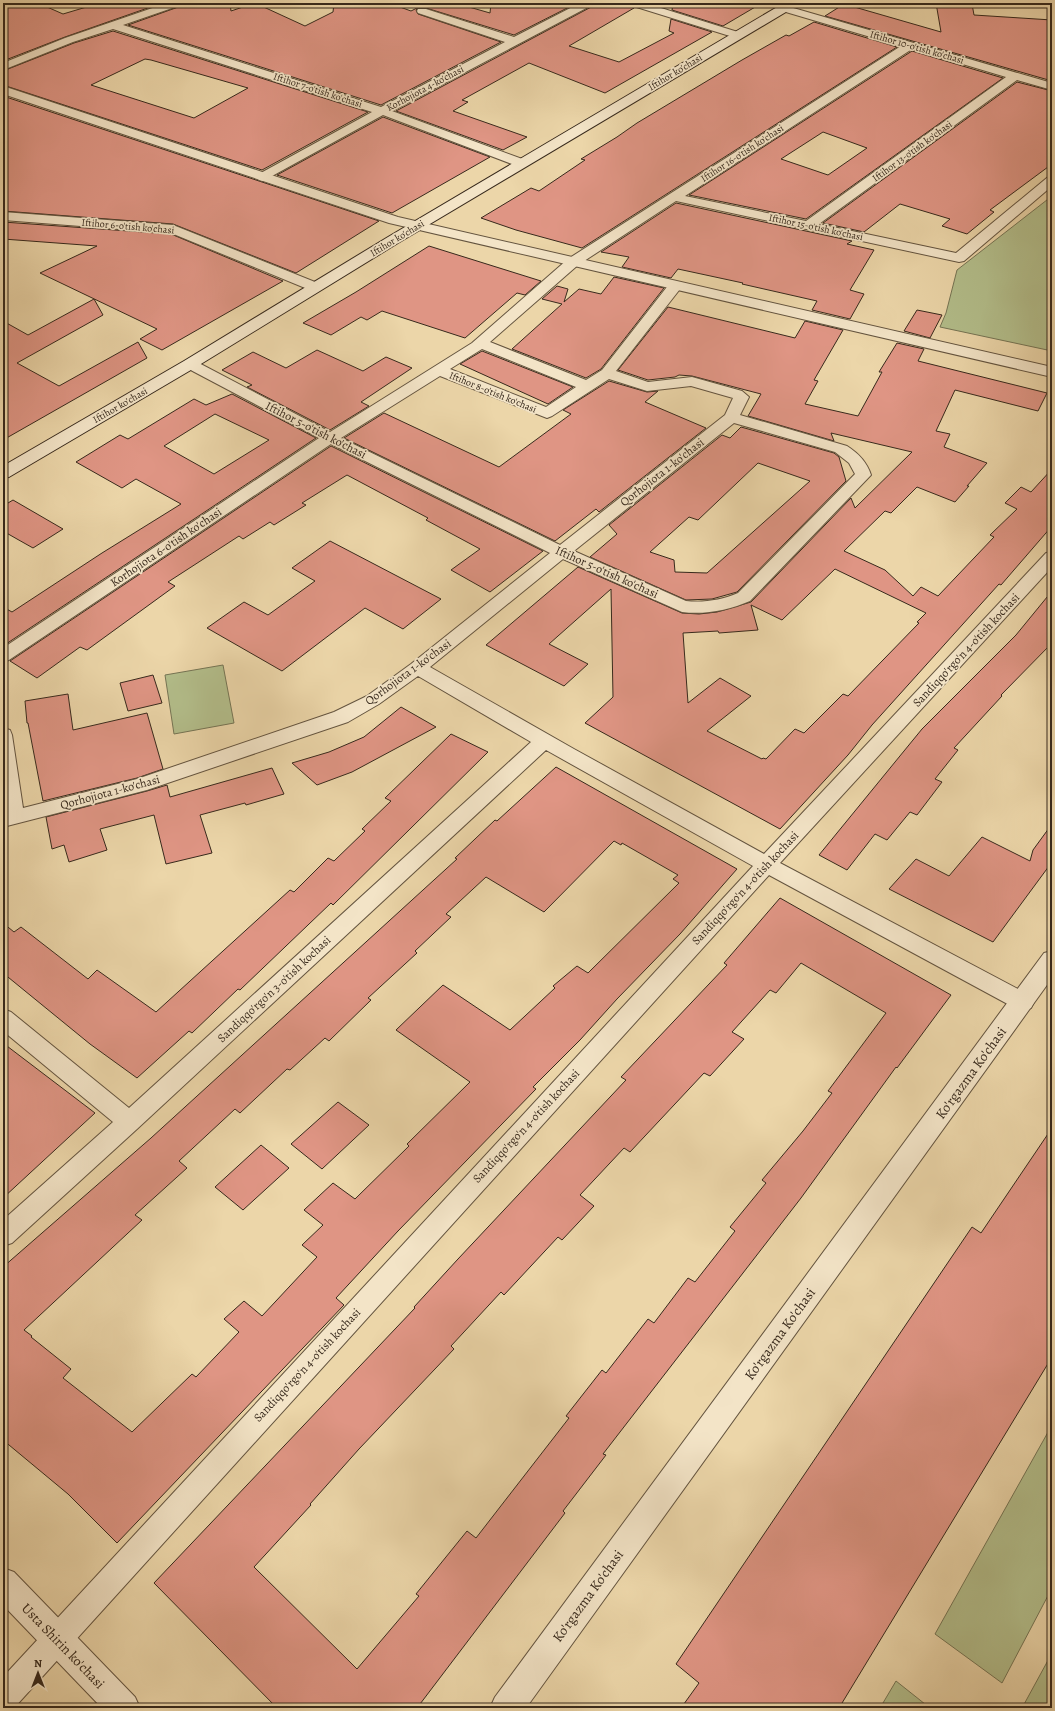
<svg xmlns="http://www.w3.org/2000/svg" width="1055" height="1711" font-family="Alegreya,serif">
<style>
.green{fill:#b3be8b;stroke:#757454}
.building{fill:#df9584;stroke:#37291c;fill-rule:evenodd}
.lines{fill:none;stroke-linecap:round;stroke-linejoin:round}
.minor-casing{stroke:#64543f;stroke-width:2}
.tertiary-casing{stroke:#64543f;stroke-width:2}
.secondary-casing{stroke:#37291c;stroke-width:2}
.minor{fill:#f3e4c7;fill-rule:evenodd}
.tertiary{fill:#f3e4c7;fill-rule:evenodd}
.secondary{fill:#f3e4c7;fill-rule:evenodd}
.labels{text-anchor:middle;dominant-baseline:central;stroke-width:3.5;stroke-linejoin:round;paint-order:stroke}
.far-street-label{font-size:10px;fill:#37291c;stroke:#f3e4c7}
.street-label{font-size:12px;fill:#37291c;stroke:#f3e4c7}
.near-street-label{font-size:14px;fill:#37291c;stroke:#f3e4c7}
</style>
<rect width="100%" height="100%" fill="#ecd6a9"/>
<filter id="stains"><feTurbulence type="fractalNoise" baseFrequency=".005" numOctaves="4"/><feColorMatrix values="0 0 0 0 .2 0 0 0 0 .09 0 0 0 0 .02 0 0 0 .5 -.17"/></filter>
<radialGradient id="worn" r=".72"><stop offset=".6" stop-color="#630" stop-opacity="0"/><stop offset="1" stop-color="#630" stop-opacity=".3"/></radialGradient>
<!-- green -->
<path class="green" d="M1052 196V351L940 327 946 313 957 270Z
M223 665 234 723 174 734 165 675Z
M1052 1425V1588L1002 1683 935 1634Z
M1052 1653V1708H1022Z
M896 1681 930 1708H880Z"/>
<!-- building -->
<path class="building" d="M3 3H38L63 14 100 3H162L65 37 3 61Z
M183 3H230L231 11 255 3 305 26 333 12 334 3H389L411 11 427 3H455L490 13 491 3H577L514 35 426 8H418L416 10 418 14 501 42 381 105 128 25 181 6Z
M594 3H628L630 6 634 8 569 46 619 62 674 33 669 31 671 19 712 32 605 93 529 63 462 100 468 102 453 111 527 137 503 150 396 111 593 6Z
M673 3H762L723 26 672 10Z
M936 3 972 4 974 15 1052 20V81L825 16 844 4 941 32Z
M814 22 897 47 582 248 516 230 481 218 531 188 539 191 585 160 581 159 617 137 637 123 742 60 786 35 789 36Z
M113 31 368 112 262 170 3 85V71L74 43ZM145 59 151 60 248 88 194 118 91 85Z
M912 51 1003 78 806 219 689 195ZM823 132 867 148 828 175 781 159Z
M1017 82 1052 91V164L990 210 994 212 967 234 942 226 950 219 900 204 864 232 823 223Z
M3 96 259 181 379 221 296 273 173 224 3 211Z
M383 117 490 157 392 213 277 175Z
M676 203 852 241 847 244 874 250 850 290 864 294 850 319 812 310 817 301 742 284 743 283 678 269 671 278 622 267 629 257 601 252Z
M3 222 171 234 283 281 162 350 140 339 157 329 40 273 97 246 3 239Z
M429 246 541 281 525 295 517 293 465 338 382 311 367 320 361 317 331 335 303 323 356 292Z
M614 277 664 288 601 369 586 378 512 349 562 304 542 299 557 286 568 289 564 302 579 289 601 294Z
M94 299 103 315 17 363 59 386 138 342 147 358 3 440V321L28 335Z
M668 307 795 338 805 321 843 330 814 380 818 381 805 404 858 416 882 372H879L897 343 924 349 918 361 1047 393 1038 411 955 390 936 431 950 434 944 447 987 463 967 486H969L955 502 917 487 891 513 885 511 844 551 885 570 913 596 921 587 938 596 994 537 990 535 1017 509 1005 503 1021 487 1031 492 1052 469V526L1001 585 999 584 872 725 848 755 780 829 585 723 613 697 611 589 549 644 588 664 564 686 486 645 578 567 682 613 699 614 717 612 751 602 851 498 855 508 912 452 831 433 834 441 748 416 761 394 692 376 679 375 675 377 648 380 618 370ZM835 569 926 613 917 622 919 623 848 696 843 694 804 733 795 729 766 759 763 758 762 759 707 731 751 696 720 678 688 703 683 633 718 631 719 633 758 630 751 605 782 620Z
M917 310 942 315 930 338 904 331Z
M317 350 363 371 386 357 412 368 361 402 369 406 330 430 247 387 252 385 222 370 253 352 286 368Z
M482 351 573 387 548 404 460 364Z
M609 381 647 392 658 391 645 402 706 428 599 512 596 509 555 541 344 438 384 413 499 467 571 414 563 410Z
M232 394 316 438 3 646V607L12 612 102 553 181 504 136 479 122 488 76 462 120 435 128 439 194 399 206 405ZM215 414 269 440 214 474 164 446Z
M741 427 834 453 839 457 846 481 737 592 712 599 686 600 590 557 617 534 609 525 722 435 730 438ZM758 463 810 481 707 573 675 572 674 560 650 552 689 517 698 520Z
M331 446 543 551 490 592 451 570 480 549 426 520 428 518 347 475 302 503 306 505 274 525 270 522 243 539 239 536 168 582 175 586 87 650 80 647 37 678 10 661Z
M13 500 63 529 33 548 17 539 3 531V506Z
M330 541 441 599 403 629 365 608 282 671 207 628 244 602 268 615 315 581 292 568Z
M1052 591V643L1001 695 1002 696 954 748 958 750 935 779 942 782 917 815 910 812 887 840 875 834 847 870 819 855 922 729 1016 635Z
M153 675 162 703 128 711 120 683Z
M68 694 73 730 147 713 163 769 137 778 43 801 28 723H27L25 701Z
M401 707 436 727 352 772 317 785 292 763 329 752 364 737Z
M451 734 488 752 333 905 331 903 240 990 238 989 192 1033 189 1031 137 1078 90 1044 3 973V923L14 932 21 927 88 979 97 970 156 1012 290 890 294 892 328 858 334 861 365 831 362 829 391 801 385 798Z
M556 767 737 869 680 934 617 999 580 1040 533 1087 536 1089 398 1231 336 1298 344 1305 117 1543 68 1494 3 1440V1267L151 1138 457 859 455 858 495 820 497 821ZM614 841 621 845 622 843 678 875 673 879 679 883 588 973 577 966 553 986 555 988 510 1030 443 985 396 1030 470 1082 407 1144 409 1146 355 1199 333 1183 304 1210 323 1225 302 1245 317 1257 262 1316 244 1301 224 1319 239 1332 196 1377 192 1374 132 1432 63 1378 71 1369 31 1337 32 1336 24 1330 142 1220 135 1215 187 1168 179 1161 235 1109 240 1113 287 1069 290 1070 325 1038 329 1041 371 1000 368 998 417 953 415 951 451 917 446 914 486 877 544 912Z
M272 768 284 794 246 805 245 803 200 815 212 853 166 864 154 815 100 829 107 850 69 862 64 845 52 849 46 817 147 791 167 785 170 797Z
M1052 824V862L993 942 889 889 916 859 949 876 982 837 1030 861 1033 850Z
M780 898 951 995 897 1068 896 1067 801 1198 603 1454 606 1455 563 1511 565 1513 417 1708H277L154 1583 415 1308 414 1307 458 1259 626 1080 621 1077 727 965 724 963ZM801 963 886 1013 828 1091 832 1093 803 1131 762 1180 766 1183 730 1227 735 1231 695 1282 688 1278 654 1323 648 1319 606 1373 602 1370 566 1416 569 1418 476 1538 467 1531 416 1594 419 1596 357 1669 254 1567 311 1505 310 1504 359 1449 454 1349 451 1346 501 1292 504 1295 558 1237 562 1240 594 1206 580 1195 624 1148 630 1152 704 1073 710 1076 744 1039 732 1032 770 990 776 993Z
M3 1043 95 1113 3 1198Z
M338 1102 369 1125 322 1169 291 1144Z
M1052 1128V1357L839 1708H681L699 1683 676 1664 972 1227 981 1233Z
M261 1145 289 1168 243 1210 215 1187Z"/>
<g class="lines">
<defs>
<path id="minor" d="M167 3H182L181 5 123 25 381 107 505 42 418 13 417 11 418 9H426L514 37 580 3H593L592 5 392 111 525 160 527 163 525 166H517L383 115 263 181 259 180 257 177 259 174 372 112 113 29 73 42 3 70V63L65 38Z
M629 3H645L741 33 743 35 737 38 733 37 630 5Z
M783 5 1052 83V90L1017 80 819 224 956 253 1048 177 1052 176V186L964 261 959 262 676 201 578 265 490 342 586 380 602 370 670 283 675 282 680 283 682 286 680 289 616 371 648 382 692 377 742 391 749 397 740 415 847 446C858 453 867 462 871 475L750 601C729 610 705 615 682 612L563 559 430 667 574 749 764 854 1046 553 1052 552V567L780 863 1031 996 1034 1002 1031 1008 1023 1011 1015 1008 769 875 14 1708H3V1677L753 866 546 750 137 1129 12 1243 3 1246V1220L113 1122 3 1031V1009L11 1012 129 1108 531 742 418 676 379 704 348 722 147 790 3 827V813L5 812 3 801V728L10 730 12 735 23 808 137 779 334 712 367 696 411 664 550 553 331 444 9 660 3 662V648L319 438 185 367 183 364 185 361 190 360 195 361 330 432 472 343 568 259 901 46 779 10 778 8ZM912 49 1006 77 806 221 685 196ZM482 349 576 387 546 407 450 369ZM440 376 547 418 552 416 609 379 647 391 691 386 733 398 725 415 560 545 341 438ZM734 423 835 452 849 463 855 474 738 593C722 600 703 603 686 601L574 551Z
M3 212 173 225 320 284 322 287 320 290 315 291 310 290 171 233 3 220Z"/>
<path id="tertiary" d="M3 86 398 217 1052 367V377L389 223 3 94Z
M1052 951V978L526 1708H490L495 1697 1044 953Z
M3 1568 14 1572 135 1697 140 1708H102L3 1605Z"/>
<path id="secondary" d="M784 3H798L796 6 398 243 196 367 9 477 3 478V466L184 361 388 237Z"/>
</defs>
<!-- minor casing -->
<use href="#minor" class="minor-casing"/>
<!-- tertiary casing -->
<use href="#tertiary" class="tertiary-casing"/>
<!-- secondary casing -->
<use href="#secondary" class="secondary-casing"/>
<!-- minor -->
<use href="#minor" class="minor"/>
<!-- tertiary -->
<use href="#tertiary" class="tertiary"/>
<!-- secondary -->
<use href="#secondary" class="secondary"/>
</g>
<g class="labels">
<!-- far-street labels -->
<g class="far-street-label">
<text transform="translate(917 47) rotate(16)">Iftihor 10-o'tish ko'chasi</text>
<text transform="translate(675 72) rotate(-31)">Iftihor ko'chasi</text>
<text transform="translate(425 88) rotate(-28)">Korhojiota 4-ko'chasi</text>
<text transform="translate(318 90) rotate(18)">Iftihor 7-o'tish ko'chasi</text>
<text transform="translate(912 151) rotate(-36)">Iftihor 13-o'tish ko'chasi</text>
<text transform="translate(742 153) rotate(-33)">Iftihor 16-o'tish ko'chasi</text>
<text transform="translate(128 226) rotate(5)">Iftihor 6-o'tish ko'chasi</text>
<text transform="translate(816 227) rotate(12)">Iftihor 15-o'tish ko'chasi</text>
<text transform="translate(397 238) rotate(-31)">Iftihor ko'chasi</text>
<text transform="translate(493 392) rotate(22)">Iftihor 8-o'tish ko'chasi</text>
<text transform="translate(120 405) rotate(-30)">Iftihor ko'chasi</text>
</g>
<!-- street labels -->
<g class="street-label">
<text transform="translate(316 430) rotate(27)">Iftihor 5-o'tish ko'chasi</text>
<text transform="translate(662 472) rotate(-38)">Qorhojiota 1-ko'chasi</text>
<text transform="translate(166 547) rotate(-34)">Korhojiota 6-o'tish ko'chasi</text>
<text transform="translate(607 572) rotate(24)">Iftihor 5-o'tish ko'chasi</text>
<text transform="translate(966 650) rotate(-47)">Sandiqqo'rgo'n 4-o'tish kochasi</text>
<text transform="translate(408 672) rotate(-36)">Qorhojiota 1-ko'chasi</text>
<text transform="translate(110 792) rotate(-15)">Qorhojiota 1-ko'chasi</text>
<text transform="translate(745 888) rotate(-47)">Sandiqqo'rgo'n 4-o'tish kochasi</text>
<text transform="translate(274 989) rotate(-43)">Sandiqqo'rgo'n 3-o'tish kochasi</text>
<text transform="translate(526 1126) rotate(-47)">Sandiqqo'rgo'n 4-o'tish kochasi</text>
<text transform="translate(307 1365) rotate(-47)">Sandiqqo'rgo'n 4-o'tish kochasi</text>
</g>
<!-- near-street labels -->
<g class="near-street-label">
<text transform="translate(971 1073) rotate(-54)">Ko'rgazma Ko'chasi</text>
<text transform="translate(780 1334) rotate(-54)">Ko'rgazma Ko'chasi</text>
<text transform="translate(588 1596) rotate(-54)">Ko'rgazma Ko'chasi</text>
<text transform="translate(63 1646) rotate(46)">Usta Shirin ko'chasi</text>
</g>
</g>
<!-- margin -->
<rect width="1055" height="1711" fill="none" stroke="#ecd6a9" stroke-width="16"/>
<rect x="4" y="4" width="1047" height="1703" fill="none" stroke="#37291c" stroke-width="2"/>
<rect x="8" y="8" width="1039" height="1695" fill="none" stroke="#37291c"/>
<!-- north arrow -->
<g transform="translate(38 1673)" stroke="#f3e4c7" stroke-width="3" paint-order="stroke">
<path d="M0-3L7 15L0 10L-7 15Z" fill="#37291c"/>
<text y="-6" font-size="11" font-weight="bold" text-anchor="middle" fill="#37291c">N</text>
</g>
<rect width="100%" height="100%" filter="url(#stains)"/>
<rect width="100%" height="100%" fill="url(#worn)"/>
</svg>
